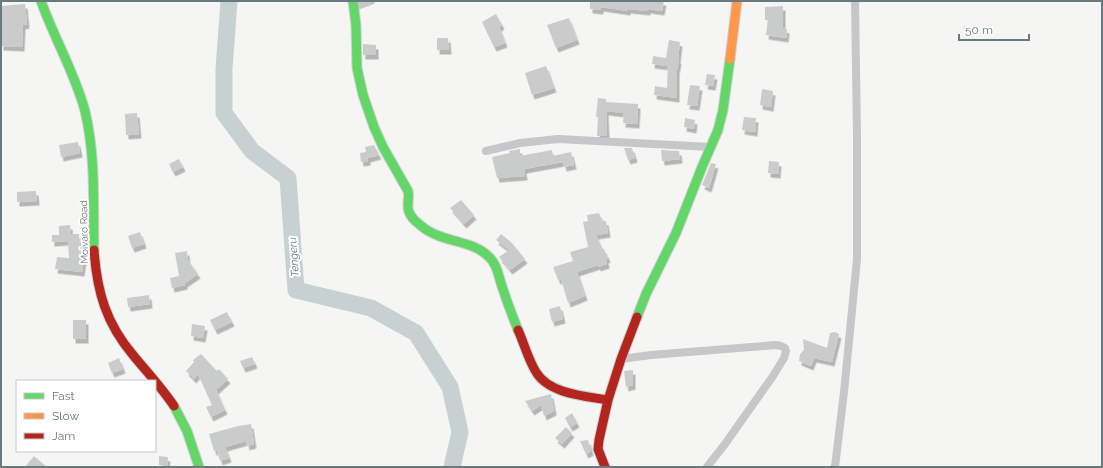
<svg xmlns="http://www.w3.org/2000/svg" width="1103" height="468" font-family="Raleway,sans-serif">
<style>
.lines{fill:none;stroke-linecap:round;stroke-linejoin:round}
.river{stroke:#c8d1d2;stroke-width:17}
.building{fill:#cacccc;filter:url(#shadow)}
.fast-casing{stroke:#cfd1d1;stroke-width:11}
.slow-casing{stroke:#cfd1d1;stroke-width:11}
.jam-casing{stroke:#cfd1d1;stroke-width:11}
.street{stroke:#c5c7c8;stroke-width:8}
.fast{stroke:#63d668;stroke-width:9}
.slow{stroke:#ff974d;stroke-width:9}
.jam{stroke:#b3261e;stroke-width:9}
.labels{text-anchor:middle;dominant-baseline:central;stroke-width:4;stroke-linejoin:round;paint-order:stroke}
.street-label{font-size:10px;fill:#687980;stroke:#fff}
.water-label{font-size:11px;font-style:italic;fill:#637a7d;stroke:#fff}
</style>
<defs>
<filter id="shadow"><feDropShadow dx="2.5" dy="4.5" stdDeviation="0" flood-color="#0004"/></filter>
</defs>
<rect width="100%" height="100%" fill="#f5f5f4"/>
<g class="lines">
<!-- river -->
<path class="river" d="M229 1 224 69V113L252 151 288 178 296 290 371 308 416 333 450 387 460 432 452 467"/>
</g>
<!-- building -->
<path class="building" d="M590 1H664L662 11 648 9V11L628 9V11L601 7V10L590 9Z
M25 4 27 24 23 25 22 47 1 46V6Z
M783 6V28L787 29 786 38 766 35 768 20H765V7Z
M496 14 502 25 499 27 505 43 494 47 482 22Z
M569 18 577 40 556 48 547 25Z
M437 38H448L449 50H437Z
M669 40 680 42 678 59 679 60 677 70V98L654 95 655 86 667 88 668 66 652 64 653 56 666 58Z
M363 44 376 45V55H363Z
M546 66 554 88 532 95 525 73Z
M707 74 715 75 713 86 705 85Z
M690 85 700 86 697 106 687 105Z
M762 89 773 91 771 107 760 105Z
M598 98 606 99V102L638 104 637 124 623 123 624 113 606 111 607 136H597L598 117H596Z
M137 113 139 134 126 135 125 114Z
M744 117 756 118 755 132 742 130Z
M685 118 695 120 694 129 684 127Z
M78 142 80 153 61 157 59 145Z
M374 145 379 155 368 158V161L361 162 360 153 366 152 365 147Z
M624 148H632L635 158 628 160Z
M520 149V156L552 150 553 156 571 152 574 165 564 167 563 162 524 169 525 176 497 178 492 157 510 153 509 151Z
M661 150 679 151 680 159 662 161Z
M179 159 183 167 173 172 169 164Z
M769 161 779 162 778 174 768 173Z
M711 163 716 164 709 188 702 185Z
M36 191 37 201 17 202V192Z
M461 200 474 215 464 224 450 208Z
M599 213 602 221H606L608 233 596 235 602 249H604L608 258 606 259 607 264 598 267V265L577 272 585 296 568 303 561 279 558 280 553 267 573 261 570 252 588 247 583 222 588 221 587 215Z
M70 225 71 234H79L80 259H84L82 272 55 269 57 257 69 258 68 241 52 242V235H59V226Z
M140 232 144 244 132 248 128 236Z
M501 234 512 243 525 259 510 270 499 257 509 250 496 240Z
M187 251 188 260 198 274 185 283V285L172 288 170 278 179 276 175 253Z
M149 295 150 304 128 307 127 298Z
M560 306 563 319 552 322 549 309Z
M227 312 232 322 215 330 210 320Z
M73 320H86V339H73Z
M192 324 205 326 203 338 191 336Z
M835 332 839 334 832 362 814 358 811 366 799 361 800 354 804 350 803 339 827 348 830 333Z
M201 354 217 371 219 369 228 379 216 390 225 410 211 417 206 407 212 405 198 374 194 379 186 371 194 362 193 360Z
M252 357 255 364 243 368 240 361Z
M119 358 123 369 112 373 108 363Z
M633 370V385L626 387 624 371Z
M551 394 554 411 544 416 541 405 532 411 525 401Z
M572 413 577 423 570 427 565 418Z
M251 424 254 444 247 446 246 441 225 447 229 458 220 461 217 450 214 451 209 434 238 426Z
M566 427 572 433 562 444 555 438Z
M588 440 591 451 586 454 580 441Z
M34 456 47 467H25Z
M159 456 168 457 167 466 159 465Z"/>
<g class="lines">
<defs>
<path id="fast" d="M41 1C54 38 75 73 85 111 96 157 93 204 94 250
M353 1 356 25 357 68 363 95 374 127 383 147 408 191C410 198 406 205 409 212 411 217 415 221 419 224 439 243 471 239 488 256 498 264 499 280 504 292 508 305 513 317 518 330
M637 317 646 294 676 233 702 167 718 130 723 110 730 59
M174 406 187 431 199 467"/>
<path id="slow" d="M730 59 737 1"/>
<path id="jam" d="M94 250C97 292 106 323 133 355 147 372 162 388 174 406
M518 330C524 343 528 359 536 372 549 394 585 396 608 400
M605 467 598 449 599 440 608 400 621 359 637 317"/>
</defs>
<!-- fast casing -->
<use href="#fast" class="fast-casing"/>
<!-- slow casing -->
<use href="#slow" class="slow-casing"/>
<!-- jam casing -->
<use href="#jam" class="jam-casing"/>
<!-- street -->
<path class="street" d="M354 7 371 1
M486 151 520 143 558 139 711 147
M621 359 651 355 776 345 781 346 785 348 786 351 784 358 773 376 725 444 707 467
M835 467 844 392 857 259V136L855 1"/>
<!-- fast -->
<use href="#fast" class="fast"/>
<!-- slow -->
<use href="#slow" class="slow"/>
<!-- jam -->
<use href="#jam" class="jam"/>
</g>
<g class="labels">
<!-- street labels -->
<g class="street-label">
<text transform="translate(84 232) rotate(-91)">Moivaro Road</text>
</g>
<!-- water labels -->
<g class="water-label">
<text transform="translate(294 257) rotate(-94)">Tengeru</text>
</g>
</g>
<!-- border -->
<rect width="1103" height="468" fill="none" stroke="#687980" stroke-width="4"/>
<!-- legend -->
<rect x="16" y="380" width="140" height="72" fill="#ffffff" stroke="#c3c9cc"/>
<rect x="24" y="393" width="20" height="6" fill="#63d668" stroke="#c3c9cc"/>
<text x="52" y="400" font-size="12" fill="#687980">Fast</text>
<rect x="24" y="413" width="20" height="6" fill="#ff974d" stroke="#c3c9cc"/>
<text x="52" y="420" font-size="12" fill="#687980">Slow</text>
<rect x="24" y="433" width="20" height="6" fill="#b3261e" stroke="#c3c9cc"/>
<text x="52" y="440" font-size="12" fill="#687980">Jam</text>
<!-- scale -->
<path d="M959 34v6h70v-6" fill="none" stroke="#687980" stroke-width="2"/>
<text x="965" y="34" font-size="12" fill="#687980" stroke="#ffffff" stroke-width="3" paint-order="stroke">50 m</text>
</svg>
